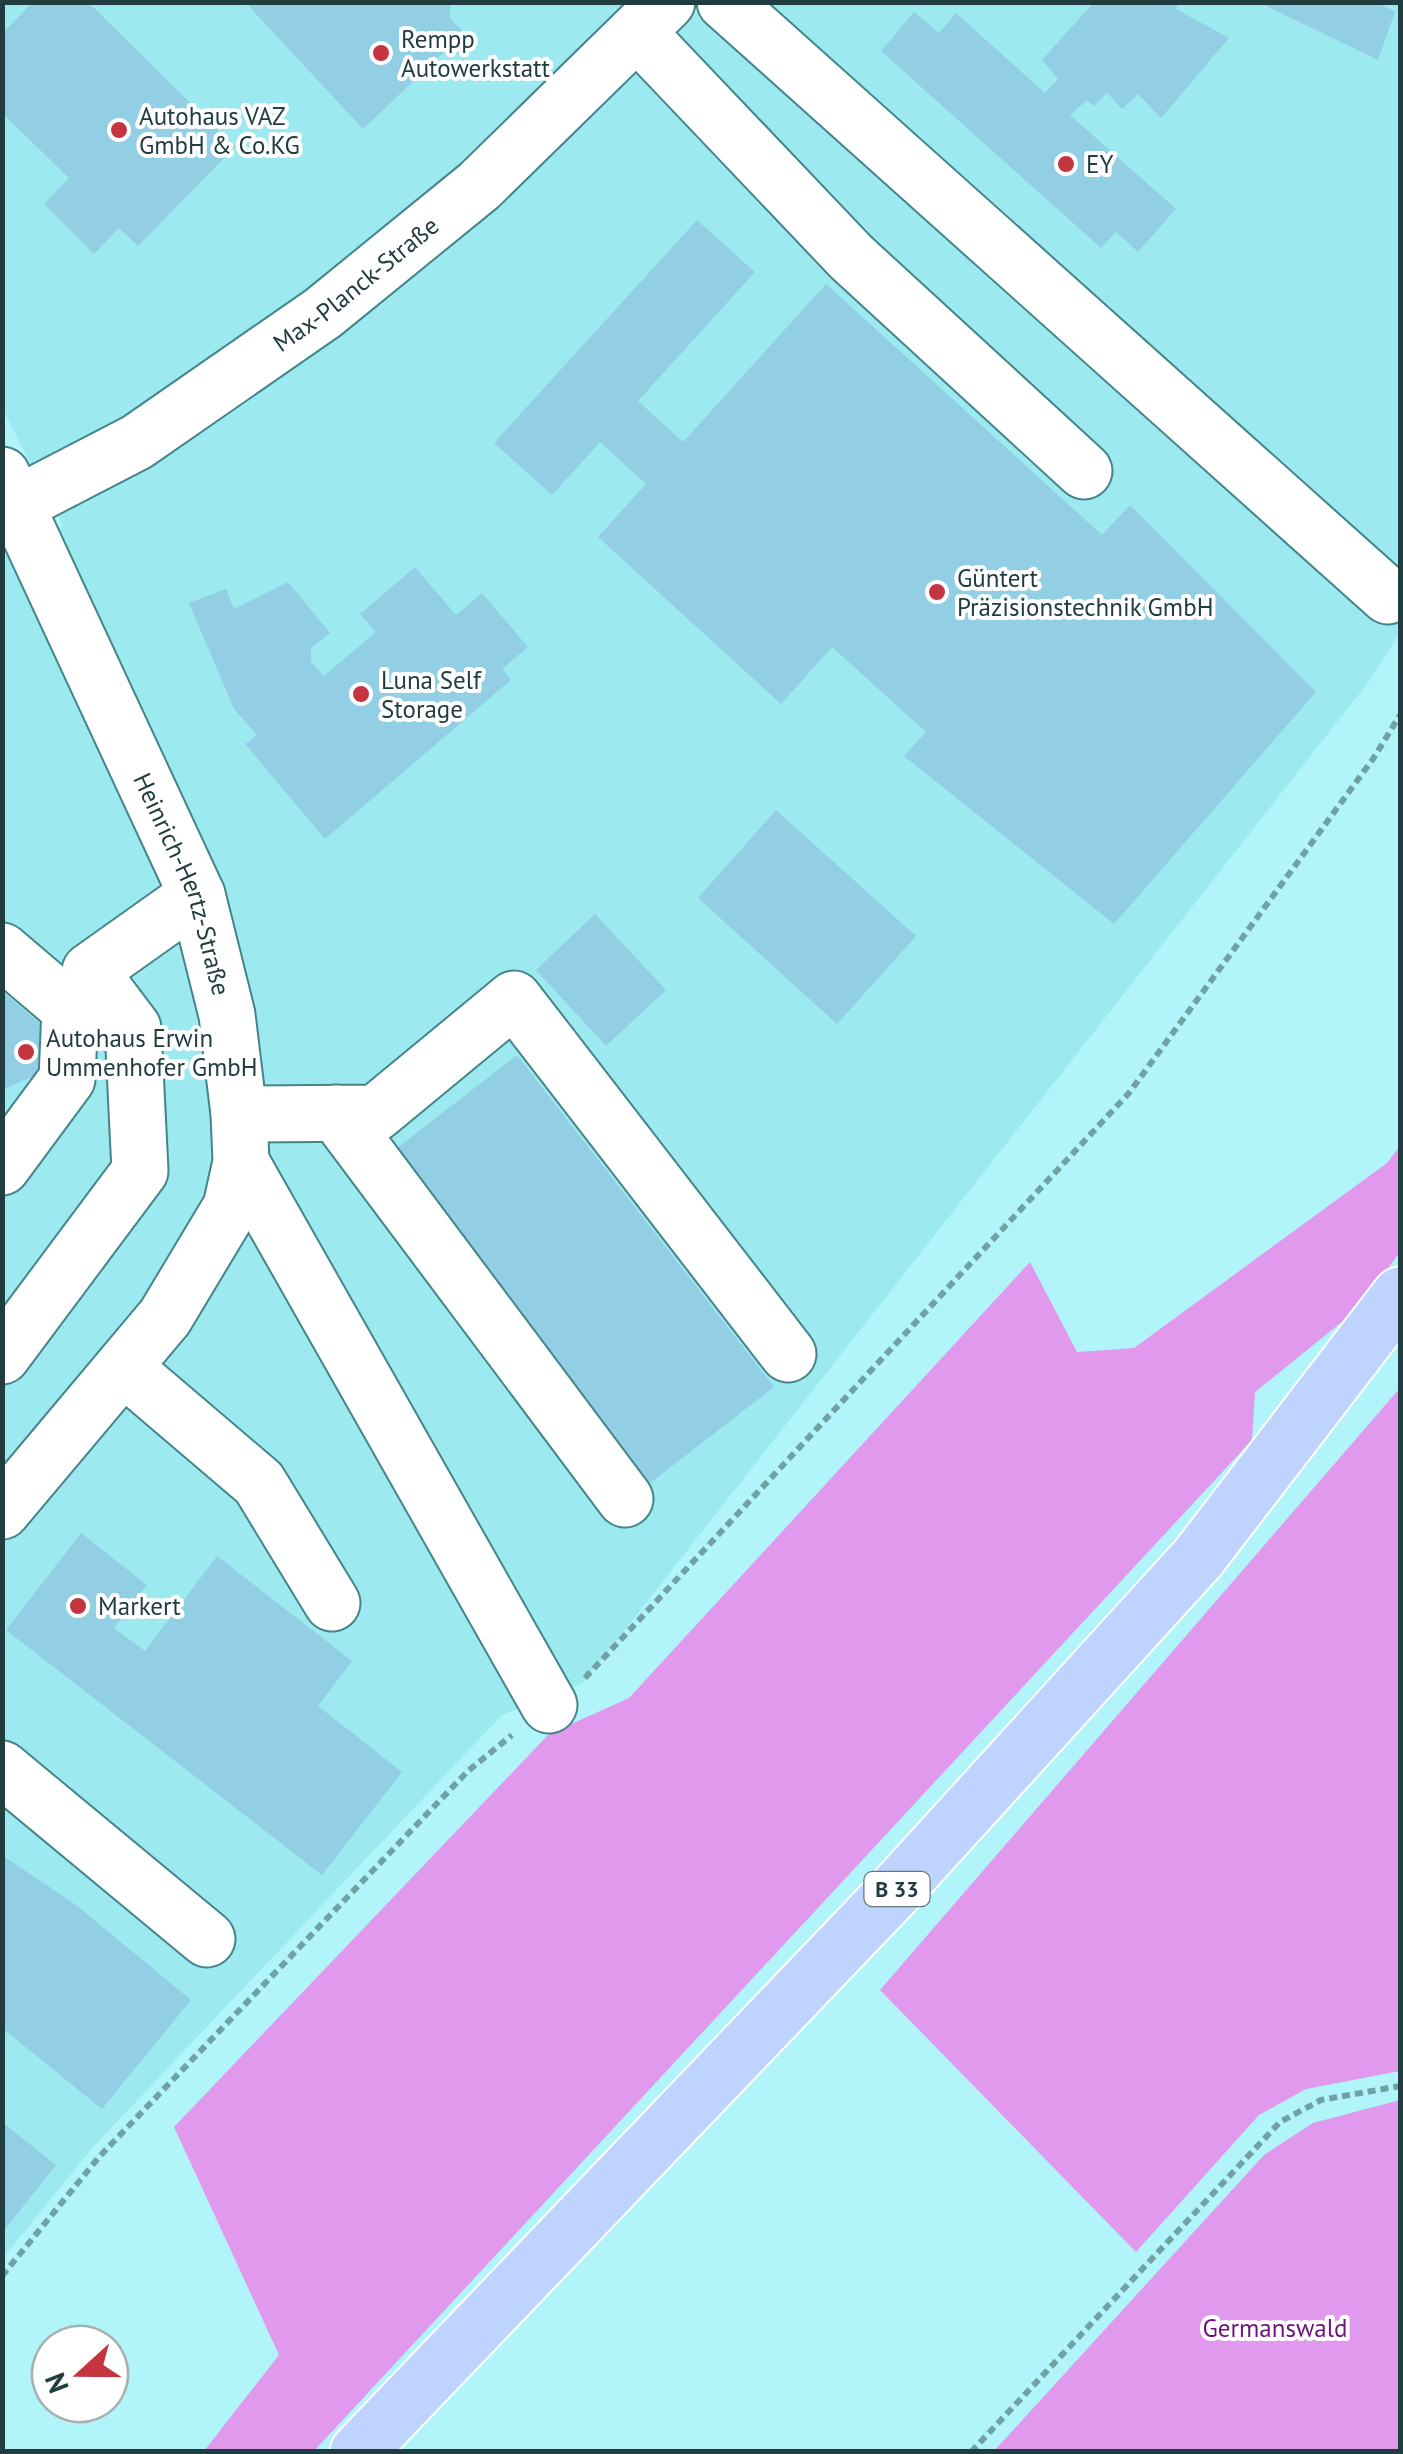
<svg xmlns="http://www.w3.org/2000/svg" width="1403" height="2454" font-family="'PT Sans',sans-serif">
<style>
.built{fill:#9ce9ef}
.green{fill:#e199ed}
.building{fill:#93cfe4}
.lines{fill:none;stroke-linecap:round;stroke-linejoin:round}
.minor-casing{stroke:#438589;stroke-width:59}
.major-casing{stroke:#fff;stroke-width:59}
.path{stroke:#70a2a5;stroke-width:6;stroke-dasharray:8 5;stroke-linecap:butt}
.minor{stroke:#fff;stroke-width:55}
.major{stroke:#bed4fe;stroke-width:55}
.poi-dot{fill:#c53540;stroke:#fff;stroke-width:4}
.labels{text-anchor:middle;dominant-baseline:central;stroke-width:8;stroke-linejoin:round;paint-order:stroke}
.shield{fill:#fff;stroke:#647779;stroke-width:2.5}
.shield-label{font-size:22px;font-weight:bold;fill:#213d3f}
.poi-label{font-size:25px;fill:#213d3f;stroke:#fff;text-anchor:start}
.street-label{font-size:25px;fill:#213d3f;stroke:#fff}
.park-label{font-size:25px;fill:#6d117c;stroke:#fff}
</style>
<rect width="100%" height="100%" fill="#b1f5fa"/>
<!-- built -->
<path class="built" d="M3 3H1400V632L1370 680 584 1682 502 1715 92 2148 3 2258 2 548 63 526 3 410Z"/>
<!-- green -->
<path class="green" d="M1400 1146V1252L1359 1308 1255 1392 1252 1440 314 2451H204L279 2355 174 2127 549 1734 629 1698 1030 1262 1077 1352 1134 1348 1387 1163Z
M1400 1388V2071L1306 2089 1259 2115 1136 2252 880 1990Z
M1400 2100V2451H994L1264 2155 1313 2123Z"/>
<!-- building -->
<path class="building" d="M33 2H88L235 147 138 246 119 228 94 254 44 204 69 178 2 113V34Z
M245 2H450V18L464 33 363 129Z
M1094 2H1179L1176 9 1229 38 1161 118 1138 94 1122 109 1107 93 1094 106 1087 100 1070 115 1176 209 1138 252 1116 232 1101 248 881 51 914 12 939 33 956 13 1045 93 1058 79 1042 60Z
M1258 2H1376L1395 12 1378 60Z
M697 220 755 272 638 401 683 442 826 284 1102 535 1130 505 1316 692 1114 924 904 756 926 732 832 647 781 704 598 537 646 484 600 442 552 495 494 443Z
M415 567 456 615 482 593 528 647 502 669 511 680 325 839 245 744 257 735 234 709 189 603 226 589 234 609 288 582 330 633 311 648V662L324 676 376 632 360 614Z
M776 810 916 936 837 1024 698 898Z
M595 914 666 990 606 1046 536 970Z
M2 991 51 1033 47 1070 2 1090Z
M517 1055 774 1387 645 1487 388 1155Z
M81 1533 147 1585 114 1628 145 1651 217 1556 352 1661 318 1706 402 1772 322 1875 6 1630Z
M2 1855 76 1905 191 2000 102 2109 2 2028Z
M2 2122 56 2165 2 2233Z"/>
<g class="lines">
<defs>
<g id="minor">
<path d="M725 2 1388 596"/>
<path d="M637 32 851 257 1084 471"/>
<path id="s1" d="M2 475 197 895 227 1015 239 1114 241 1162 231 1207 165 1317 2 1511"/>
<path id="s2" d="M2 512 137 442 323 313 479 186 667 2"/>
<path d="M2 951 70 1009 67 1079 2 1167"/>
<path d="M336 1113 625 1499"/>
<path d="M239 1114 376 1113 514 999 788 1354"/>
<path d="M241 1162 549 1705"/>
<path d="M2 1356 140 1171 133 1028 90 971 197 895"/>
<path d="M123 1367 259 1483 332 1603"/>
<path d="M2 1769 207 1939"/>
</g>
<path id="major" d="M358 2452 894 1892 1198 1558 1400 1295"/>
</defs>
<!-- minor casing -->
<use href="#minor" class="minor-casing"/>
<!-- major casing -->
<use href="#major" class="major-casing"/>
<!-- path -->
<path class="path" d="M585 1678 1129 1093 1373 759 1400 715
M2 2276 99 2157 468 1771 512 1735
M971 2452 1280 2122 1321 2100 1400 2086"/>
<!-- minor -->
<use href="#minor" class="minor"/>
<!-- major -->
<use href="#major" class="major"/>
</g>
<!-- markers -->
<g class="poi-dot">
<circle cx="381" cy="53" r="10"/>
<circle cx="119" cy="130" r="10"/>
<circle cx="1066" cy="164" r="10"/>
<circle cx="937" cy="592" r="10"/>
<circle cx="361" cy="694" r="10"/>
<circle cx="26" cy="1052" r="10"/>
<circle cx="78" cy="1606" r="10"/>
</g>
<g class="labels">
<!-- shield labels -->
<rect class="shield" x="864.5" y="1872" width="65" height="34" rx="8"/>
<g class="shield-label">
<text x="897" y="1889">B 33</text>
</g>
<!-- poi labels -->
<g class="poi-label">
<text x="401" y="39">Rempp<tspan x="401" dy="29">Autowerkstatt</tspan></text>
<text x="139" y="116">Autohaus VAZ<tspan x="139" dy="29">GmbH &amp; Co.KG</tspan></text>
<text x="1086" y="164">EY</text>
<text x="957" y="578">Güntert<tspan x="957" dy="29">Präzisionstechnik GmbH</tspan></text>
<text x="381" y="680">Luna Self<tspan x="381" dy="29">Storage</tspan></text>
<text x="46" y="1038">Autohaus Erwin<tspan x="46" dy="29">Ummenhofer GmbH</tspan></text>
<text x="98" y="1606">Markert</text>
</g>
<!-- street labels -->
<g class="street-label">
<text stroke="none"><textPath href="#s2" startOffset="422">Max-Planck-Straße</textPath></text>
<text stroke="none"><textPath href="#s1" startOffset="448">Heinrich-Hertz-Straße</textPath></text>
</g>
<!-- park labels -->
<g class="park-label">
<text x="1275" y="2328">Germanswald</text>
</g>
</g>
<!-- border -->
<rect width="1403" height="2454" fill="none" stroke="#213d3f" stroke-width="10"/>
<!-- north arrow -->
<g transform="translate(80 2374) rotate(249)"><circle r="48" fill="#ffffff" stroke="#a6b1b2" stroke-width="2.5"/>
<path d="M0-8L18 38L0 25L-18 38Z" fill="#c53540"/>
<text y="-15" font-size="28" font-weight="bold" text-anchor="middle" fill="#213d3f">N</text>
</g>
</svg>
